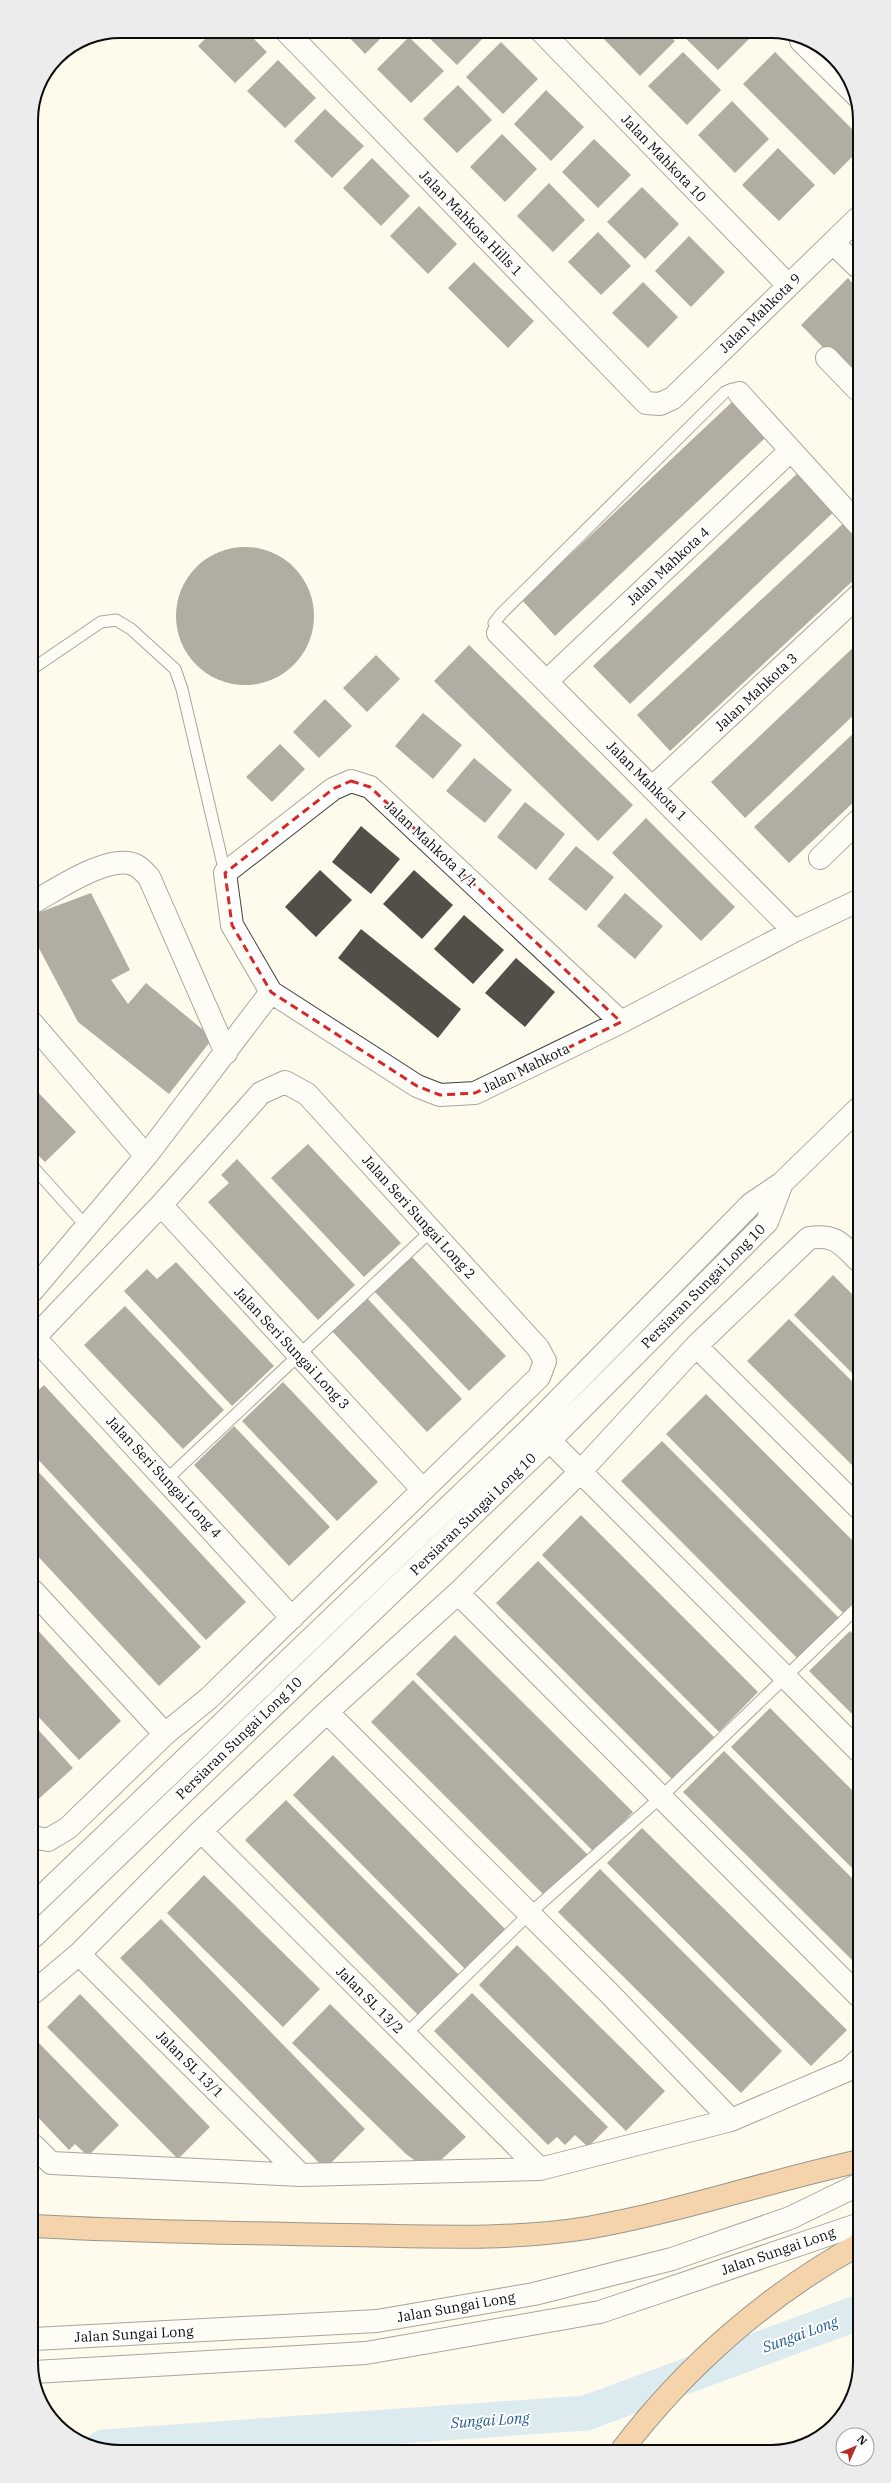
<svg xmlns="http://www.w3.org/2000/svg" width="891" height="2483" font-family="'IBM Plex Serif',serif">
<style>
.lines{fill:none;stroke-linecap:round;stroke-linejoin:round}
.river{stroke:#b4d8f2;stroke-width:35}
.building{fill:#544e49}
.service-casing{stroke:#3f3f3f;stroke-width:13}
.minor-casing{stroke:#3f3f3f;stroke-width:24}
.tertiary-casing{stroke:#3f3f3f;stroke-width:24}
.motorway-casing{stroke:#1d1d1d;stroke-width:24}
.service{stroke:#fff;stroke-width:11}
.minor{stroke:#fff;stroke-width:22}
.tertiary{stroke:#fff;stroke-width:22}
.motorway{stroke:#eba55d;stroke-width:22}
.marked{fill:none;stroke:#d62828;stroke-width:3;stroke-dasharray:8 5;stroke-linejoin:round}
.labels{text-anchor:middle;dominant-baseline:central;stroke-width:4;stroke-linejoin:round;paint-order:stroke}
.street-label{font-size:14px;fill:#0c0c0c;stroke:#fff}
.water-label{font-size:15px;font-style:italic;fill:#1e5b95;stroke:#fff}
.rim{fill:none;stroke:#0c0c0c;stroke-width:2}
</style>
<rect width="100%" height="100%" fill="#fefbec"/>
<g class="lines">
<!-- river -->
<path class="river" d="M103 2447 586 2413 860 2312"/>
</g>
<!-- building -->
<path class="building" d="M213 31H246L267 52 235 83 198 46Z
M343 31H388L365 54Z
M422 31H490L457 65Z
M610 31H665L675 41 640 76 603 38Z
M678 31H753L755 33 718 70Z
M409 37 444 71 411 103 377 69Z
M501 42 538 79 503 114 466 77Z
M683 52 721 90 687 125 648 86Z
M775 52 857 134V152L834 175 743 84Z
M278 60 316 98 285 128 247 91Z
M458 85 492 120 457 153 423 119Z
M546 90 584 127 551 161 514 124Z
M732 101 769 139 735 173 698 135Z
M325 109 364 146 332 178 294 141Z
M502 134 537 169 505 202 470 167Z
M594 139 631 175 598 208 562 172Z
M778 148 815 185 779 221 742 185Z
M372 158 410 196 381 226 343 188Z
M549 183 585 220 553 252 517 216Z
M642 187 679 224 645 259 607 222Z
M419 206 457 244 428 274 390 236Z
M598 232 631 266 601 295 568 262Z
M689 236 725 272 691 307 655 271Z
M474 262 534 321 508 348 448 288Z
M848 278 857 288V382L801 325Z
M643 282 678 317 648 348 612 313Z
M732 402 766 437 555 636 522 600Z
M802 469 838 508 630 704 593 666Z
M848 519 858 529V576L670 751 637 715Z
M176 616a69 69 0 1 1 138 0a69 69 0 1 1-138 0Z
M858 643V711L745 818 711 782Z
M469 645 633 805 598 841 434 681Z
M376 655 400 679 367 712 343 688Z
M325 699 352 726 319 758 293 732Z
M423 713 462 745 433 779 395 746Z
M858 729V798L789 863 754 827Z
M280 744 305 769 272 802 246 777Z
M474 758 512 790 485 823 446 791Z
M525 802 565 834 536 870 497 837Z
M646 818 735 907 701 941 612 853Z
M361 826 400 859 371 894 332 862Z
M576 846 614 877 586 911 548 879Z
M320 870 352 900 316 937 285 907Z
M414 870 453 905 422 939 383 904Z
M91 893 130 970 111 980 128 1004 146 983 213 1038 169 1094 78 1022 32 935V915Z
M625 893 663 926 635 959 597 926Z
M464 915 504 950 473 984 434 949Z
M361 929 461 1009 438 1038 338 958Z
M516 958 555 992 525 1027 485 993Z
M32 1086 76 1132 45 1162 32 1149Z
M308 1144 401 1243 364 1277 271 1178Z
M237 1159 355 1285 318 1320 208 1202 229 1183 221 1175Z
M411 1256 506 1356 469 1391 374 1291Z
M176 1262 274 1366 232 1406 124 1291 147 1269 157 1279Z
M833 1275 859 1301V1380L794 1315Z
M366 1297 462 1399 427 1432 331 1330Z
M125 1306 224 1410 183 1449 84 1345Z
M789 1319 859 1388V1472L747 1361Z
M283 1382 378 1482 337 1521 242 1421Z
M44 1385 246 1602 206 1640 33 1454V1395Z
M706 1394 859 1547V1597L843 1613 666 1434Z
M234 1426 330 1527 289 1566 194 1465Z
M662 1441 839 1618 798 1659 621 1481Z
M33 1466 201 1647 159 1686 33 1551Z
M581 1515 758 1692 719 1732 542 1555Z
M538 1561 714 1737 672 1779 496 1603Z
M33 1625 121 1721 79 1760 33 1711Z
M850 1631 859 1640V1721L809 1671Z
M455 1635 633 1812 594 1852 416 1674Z
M413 1680 589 1856 547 1898 371 1722Z
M770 1708 859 1797V1875L731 1747Z
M33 1724 73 1768 33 1804Z
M724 1751 859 1885V1967L683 1792Z
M333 1755 508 1932 468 1972 293 1795Z
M286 1800 462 1978 421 2018 245 1840Z
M642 1828 847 2030 811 2066 607 1863Z
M600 1869 782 2051 741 2093 558 1912Z
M204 1875 320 1989 283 2027 167 1913Z
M161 1919 365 2129 325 2169 120 1958Z
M517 1945 665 2091 626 2131 479 1985Z
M472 1993 608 2127 588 2147 575 2135 565 2145 557 2137 548 2145 434 2031Z
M80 1994 210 2127 178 2159 47 2027Z
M330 2004 466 2137 429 2171 406 2154 292 2043Z
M34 2038 119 2125 88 2156 75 2144 69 2150 34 2113Z"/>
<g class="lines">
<defs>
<path id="service" d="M498 633 494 623 501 614 725 392 732 389 739 393
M32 669 101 622 116 620 131 629 175 669 182 689 225 873
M33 1167 86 1226
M166 1480 432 1230
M405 2035 529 1914 660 1798 859 1606"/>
<path id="minor" d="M286 31 646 403 660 404 673 398 857 219
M541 31 788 285
M801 41 857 96
M833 243 857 266
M827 358 857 389
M739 393 858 524
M498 633 794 931
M547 681 790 451
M653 787 858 596
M820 858 858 821
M32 903C56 890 109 853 135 865 140 867 145 873 149 877L226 1053
M621 1022 370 787 351 781 333 789 225 873 232 925 271 992 417 1086 440 1095 475 1093 621 1022 794 931 858 901
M32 1023 146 1156
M161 1205 423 1490
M33 1290 146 1156 271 992
M34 1337 292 1618
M33 1339 161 1205 261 1093 285 1082 307 1094 538 1348 545 1361 539 1377 209 1698 165 1734 68 1828 48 1840 33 1837
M696 1346 859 1508
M539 1430 859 1751
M33 1591 165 1734
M458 1593 859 1996
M327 1712 609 1993 731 2120
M201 1831 540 2169
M33 1905 534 1425 751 1204 782 1183 858 1109
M34 1936 549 1441 767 1222 782 1183
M79 1954 301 2175
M34 1992 79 1954 201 1831 327 1712 458 1593 581 1471 696 1346 809 1238C835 1234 841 1243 859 1261
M34 2146 51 2163 301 2175 540 2169 731 2120 848 2070 860 2059"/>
<path id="tertiary" d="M34 2339 377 2321 534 2294 672 2259 790 2218 860 2184
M34 2372 366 2353 600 2312 860 2224"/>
<path id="motorway" d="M34 2226C137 2232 241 2233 344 2235 424 2236 507 2241 587 2228 679 2212 768 2181 860 2161
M622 2450C685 2367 768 2294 860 2244"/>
</defs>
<!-- service casing -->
<use href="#service" class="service-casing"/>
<!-- minor casing -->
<use href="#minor" class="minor-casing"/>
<!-- tertiary casing -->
<use href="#tertiary" class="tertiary-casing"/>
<!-- motorway casing -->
<use href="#motorway" class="motorway-casing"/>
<!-- service -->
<use href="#service" class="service"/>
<!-- minor -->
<use href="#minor" class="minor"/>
<!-- tertiary -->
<use href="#tertiary" class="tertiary"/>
<!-- motorway -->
<use href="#motorway" class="motorway"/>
</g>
<!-- marked area -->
<path d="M0 0H891V2483H0ZM351 781 370 787 621 1022 475 1093 440 1095 417 1086 271 992 232 925 225 873 333 789Z" fill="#fefbec" fill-opacity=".55" fill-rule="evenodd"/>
<path class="marked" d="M351 781 370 787 621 1022 475 1093 440 1095 417 1086 271 992 232 925 225 873 333 789Z"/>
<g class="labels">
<!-- street labels -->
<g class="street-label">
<text transform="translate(664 158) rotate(46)">Jalan Mahkota 10</text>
<text transform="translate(471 223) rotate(46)">Jalan Mahkota Hills 1</text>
<text transform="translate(760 313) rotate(-44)">Jalan Mahkota 9</text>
<text transform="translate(668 566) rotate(-43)">Jalan Mahkota 4</text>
<text transform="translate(756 692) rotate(-43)">Jalan Mahkota 3</text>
<text transform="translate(647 781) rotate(45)">Jalan Mahkota 1</text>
<text transform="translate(431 844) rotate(43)">Jalan Mahkota 1/1</text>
<text transform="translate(526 1068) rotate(-26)">Jalan Mahkota</text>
<text transform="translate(419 1217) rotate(48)">Jalan Seri Sungai Long 2</text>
<text transform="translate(703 1286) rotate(-45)">Persiaran Sungai Long 10</text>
<text transform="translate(292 1348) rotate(47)">Jalan Seri Sungai Long 3</text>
<text transform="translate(164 1477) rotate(47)">Jalan Seri Sungai Long 4</text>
<text transform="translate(473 1514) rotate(-44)">Persiaran Sungai Long 10</text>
<text transform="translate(239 1738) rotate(-44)">Persiaran Sungai Long 10</text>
<text transform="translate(370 2000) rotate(45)">Jalan SL 13/2</text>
<text transform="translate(190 2064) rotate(45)">Jalan SL 13/1</text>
<text transform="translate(778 2251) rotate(-19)">Jalan Sungai Long</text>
<text transform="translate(456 2307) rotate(-10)">Jalan Sungai Long</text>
<text transform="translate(134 2334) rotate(-3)">Jalan Sungai Long</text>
</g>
<!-- water labels -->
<g class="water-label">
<text transform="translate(800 2334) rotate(-20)">Sungai Long</text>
<text transform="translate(490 2420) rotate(-4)">Sungai Long</text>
</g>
</g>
<!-- crop -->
<path d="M0 0H891V2483H0ZM120 38H771A82 82 0 0 1 853 120V2363A82 82 0 0 1 771 2445H120A82 82 0 0 1 38 2363V120A82 82 0 0 1 120 38Z" fill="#ececec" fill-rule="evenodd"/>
<path class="rim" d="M120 38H771A82 82 0 0 1 853 120V2363A82 82 0 0 1 771 2445H120A82 82 0 0 1 38 2363V120A82 82 0 0 1 120 38Z"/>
<!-- north arrow -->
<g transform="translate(855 2447) rotate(45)"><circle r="19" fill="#ffffff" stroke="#9e9e9e"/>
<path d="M0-3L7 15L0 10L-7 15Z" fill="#b32d2d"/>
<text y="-6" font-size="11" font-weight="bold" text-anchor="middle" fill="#0c0c0c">N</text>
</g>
</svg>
